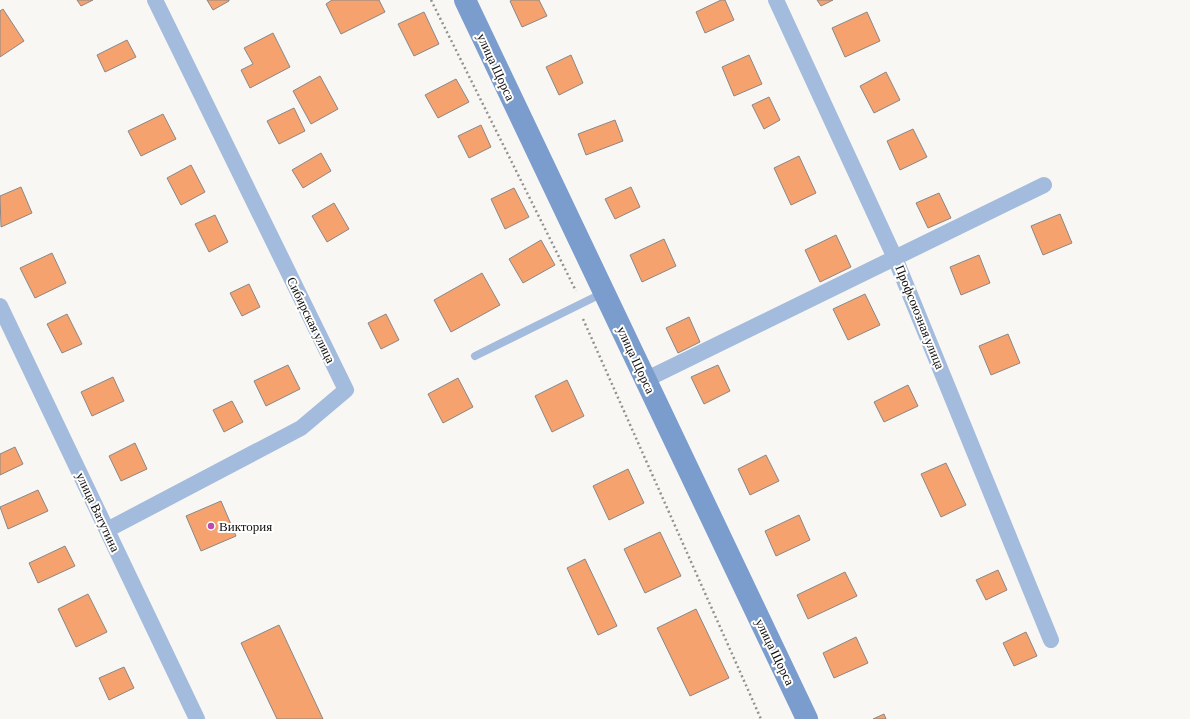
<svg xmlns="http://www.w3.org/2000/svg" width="1190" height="719" font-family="'Crimson Pro',serif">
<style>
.building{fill:#f5a26e;stroke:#8b8785}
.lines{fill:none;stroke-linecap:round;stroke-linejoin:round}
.path{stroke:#949290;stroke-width:2.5;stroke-dasharray:2 3;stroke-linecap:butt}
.lane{stroke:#a3bbdd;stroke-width:8}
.street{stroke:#a3bbdd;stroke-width:16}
.secondary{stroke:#7a9dce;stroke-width:22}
.poi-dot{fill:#b74daf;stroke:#fff;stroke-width:1.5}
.labels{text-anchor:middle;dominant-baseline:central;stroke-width:4;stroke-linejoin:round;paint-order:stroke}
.street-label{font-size:13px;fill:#11100f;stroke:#fff}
.poi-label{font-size:13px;fill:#11100f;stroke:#fff;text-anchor:start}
</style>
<rect width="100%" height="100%" fill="#f9f7f4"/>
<!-- building -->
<path class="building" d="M77 0H93L81 6Z
M207 0H229V1L213 10Z
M332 0H379L385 12 341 34 326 4Z
M512 0H539L547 16 522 27 510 1Z
M721 0H725L734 20 705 33 696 12Z
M817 0H833L821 6Z
M3 9 24 41 0 57V11Z
M424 12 439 44 414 56 398 24Z
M867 12 880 41 845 57 832 28Z
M273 33 290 67 250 88 241 70 253 64 244 48Z
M127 40 136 57 105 72 97 55Z
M571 55 583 83 559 95 546 67Z
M749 55 762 84 734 96 722 67Z
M886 72 900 100 874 113 860 86Z
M320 76 338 109 311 124 293 91Z
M456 79 469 102 438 118 425 95Z
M769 97 780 120 764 129 752 105Z
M294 108 305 131 279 144 267 121Z
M163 114 176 139 141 156 128 131Z
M615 120 623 141 586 155 578 134Z
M481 125 491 147 469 158 458 136Z
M913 129 927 157 900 170 887 141Z
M321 153 331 171 303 188 292 170Z
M799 156 816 193 791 205 774 168Z
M191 165 205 192 181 205 167 178Z
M21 187 32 213 1 227 0 196Z
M631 187 640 207 615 219 605 199Z
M514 188 529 217 505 229 491 199Z
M939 193 951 218 928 228 916 203Z
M334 203 349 229 327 242 312 216Z
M1060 214 1072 243 1043 255 1031 226Z
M215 215 228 242 209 252 195 224Z
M836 235 851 267 820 282 805 250Z
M664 239 676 266 642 282 630 255Z
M541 240 555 265 523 283 509 259Z
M52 253 66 283 35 298 20 268Z
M979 255 990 283 961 295 950 267Z
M482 273 500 305 451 332 434 300Z
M249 284 260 307 242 316 230 293Z
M865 294 880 325 848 340 833 309Z
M67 314 82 344 62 353 47 324Z
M386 314 399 340 381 349 368 323Z
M689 317 700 342 678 353 666 328Z
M1008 334 1020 363 991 375 979 346Z
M288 365 300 389 266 406 254 381Z
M718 365 730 391 704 404 691 377Z
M113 377 124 401 92 416 81 392Z
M458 378 473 407 443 423 428 394Z
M567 380 584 416 552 432 535 396Z
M908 385 918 406 884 422 874 402Z
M232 401 243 422 224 432 213 410Z
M135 443 147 469 121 481 109 456Z
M15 447 23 464 0 475V454Z
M766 455 779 481 750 495 738 469Z
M946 463 966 505 941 517 921 474Z
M628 469 644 503 609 520 593 486Z
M38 490 48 511 8 529 0 507Z
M221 501 236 536 201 551 186 516Z
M799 515 810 540 776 556 765 531Z
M660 532 681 576 645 593 624 549Z
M65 546 75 566 38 583 29 563Z
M585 559 617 626 598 635 567 568Z
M998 570 1007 590 986 600 976 580Z
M845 572 857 596 808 619 797 595Z
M88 594 107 632 76 647 58 609Z
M696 609 729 678 690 696 657 628Z
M279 625 323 719H277L241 643Z
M1026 632 1037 656 1014 666 1003 643Z
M856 637 868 663 834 678 823 653Z
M124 667 134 688 109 700 99 678Z
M884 714 886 719H873Z"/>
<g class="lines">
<!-- path -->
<path class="path" d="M431 0 576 291
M583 319 761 719"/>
<!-- lane -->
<path class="lane" d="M475 356 603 293"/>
<!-- street -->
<path class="street" d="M776 0 895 258 1051 640
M0 306 197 719
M645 380 1044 185
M107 530 301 428 346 390 155 0"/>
<!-- secondary -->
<path class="secondary" d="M465 0 807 719"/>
</g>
<!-- markers -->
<circle class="poi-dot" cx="211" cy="526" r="4"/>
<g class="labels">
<!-- street labels -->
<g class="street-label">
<text transform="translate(496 67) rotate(65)">улица Щорса</text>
<text transform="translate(920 317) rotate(68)">Профсоюзная улица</text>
<text transform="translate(311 320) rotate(64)">Сибирская улица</text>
<text transform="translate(636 360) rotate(65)">улица Щорса</text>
<text transform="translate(98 512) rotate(65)">улица Ватутина</text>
<text transform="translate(775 652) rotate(64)">улица Щорса</text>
</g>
<!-- poi labels -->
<g class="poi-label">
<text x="219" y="526">Виктория</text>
</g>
</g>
</svg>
